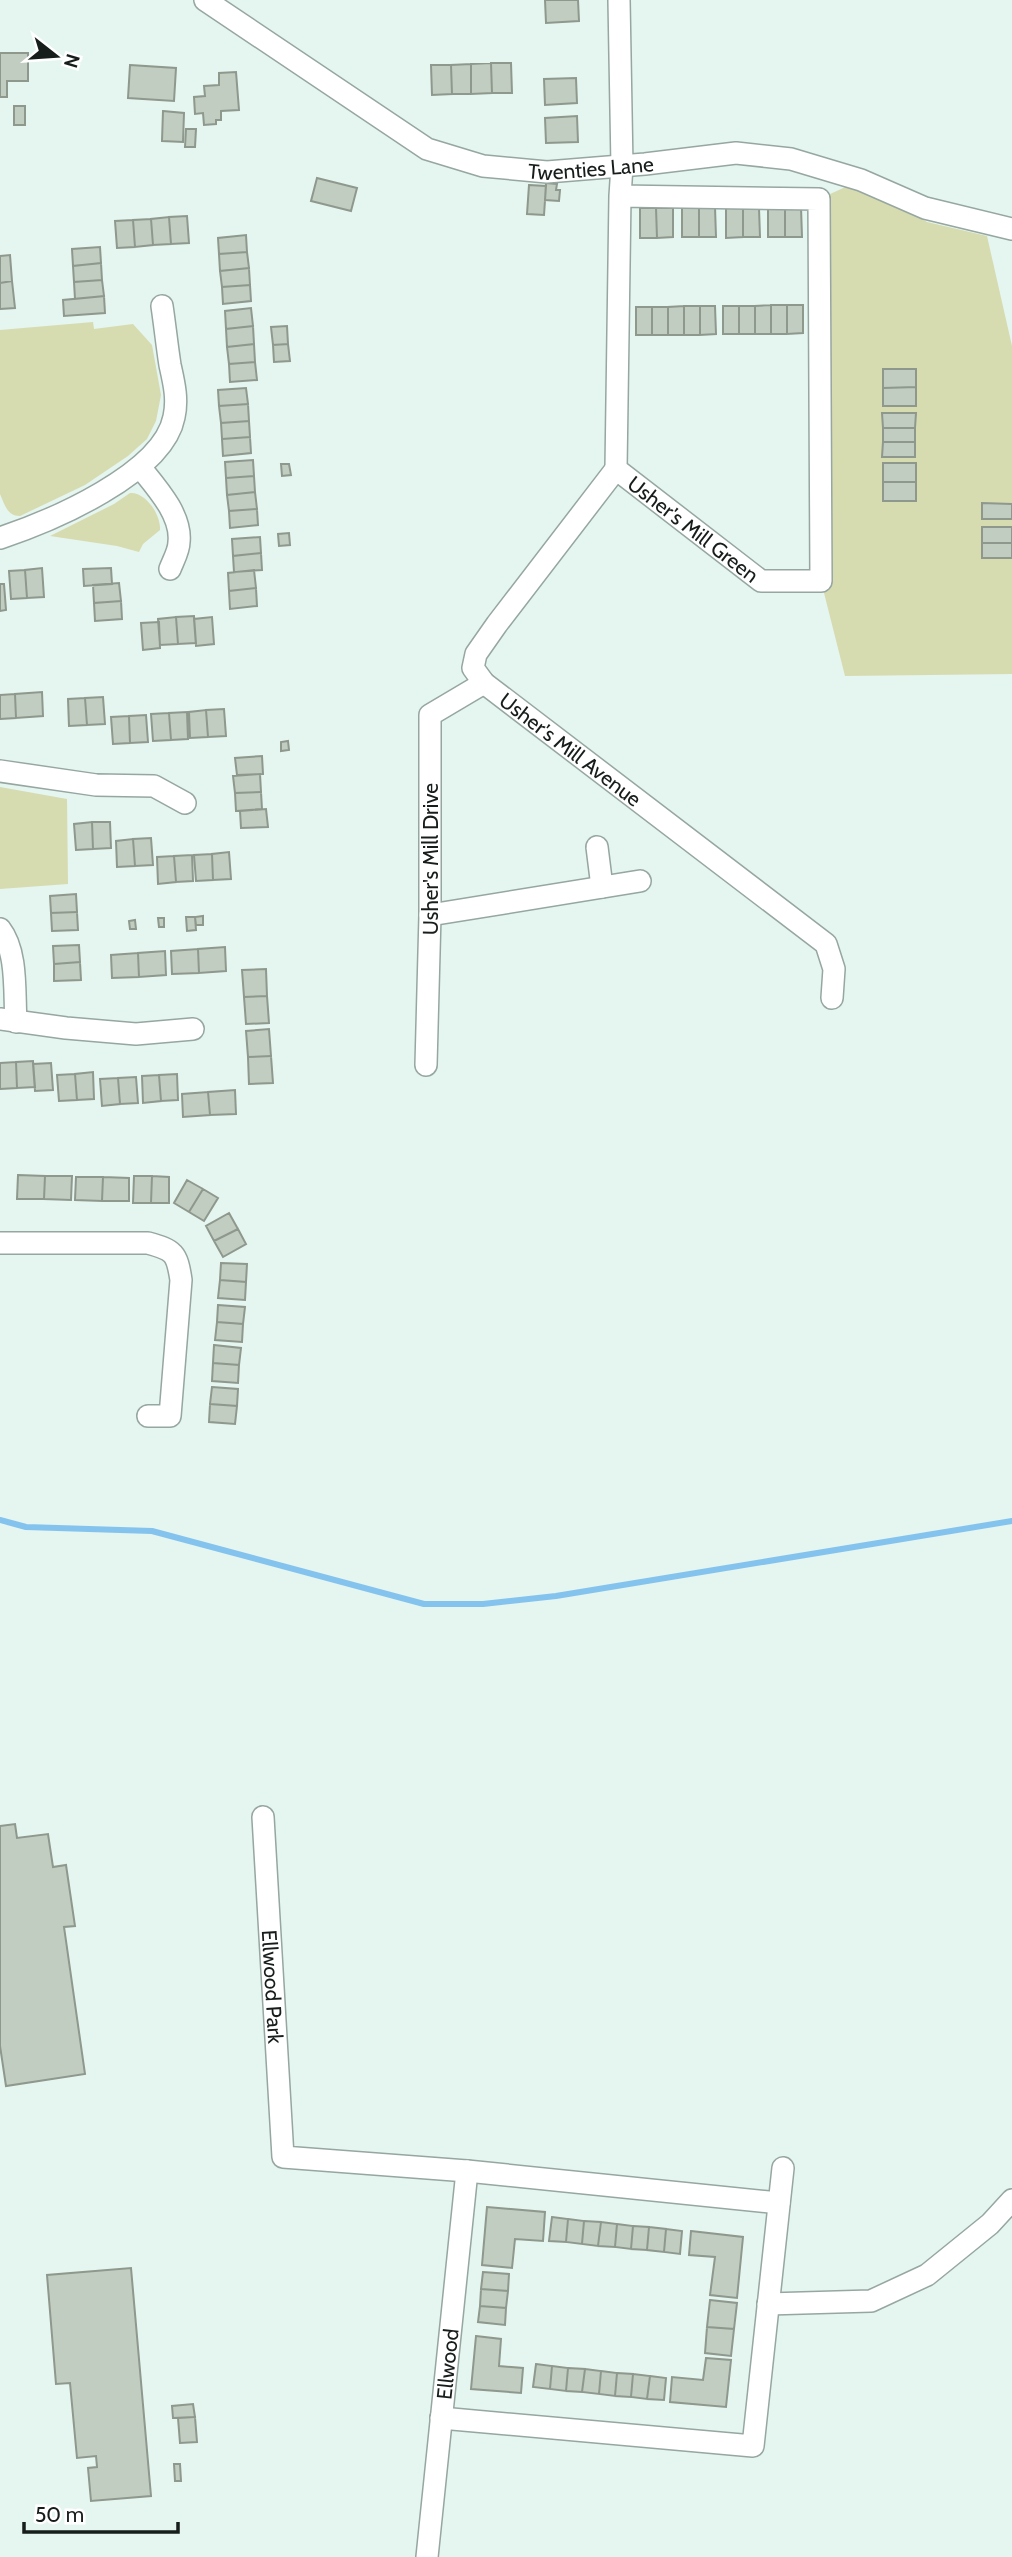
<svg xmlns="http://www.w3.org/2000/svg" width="1012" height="2557" font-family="Cabin,sans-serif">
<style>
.green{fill:#d7dbb0}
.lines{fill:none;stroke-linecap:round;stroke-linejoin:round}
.stream{stroke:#84c3ed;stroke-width:6}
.building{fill:#c2cdc2;stroke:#8e988d;stroke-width:2}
.minor-casing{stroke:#96a6a1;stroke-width:24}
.minor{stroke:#fff;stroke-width:21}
.labels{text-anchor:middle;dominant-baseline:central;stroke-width:5;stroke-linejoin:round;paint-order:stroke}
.street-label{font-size:21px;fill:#171d1b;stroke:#fff}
</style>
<rect width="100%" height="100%" fill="#e5f5f0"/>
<!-- green -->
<path class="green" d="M861 180 927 222 987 236 1012 346V674L845 676 821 581 819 199Z
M93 322 94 329 133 324 152 345 161 395 156 421 147 439 128 456 85 485 20 516C7 516 5 505 0 494V330Z
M130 493C146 492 161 515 160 530L143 544 139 552 117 546 50 536 114 504Z
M0 787 67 799 68 884 0 889Z"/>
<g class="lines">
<!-- stream -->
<path class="stream" d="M0 1520 26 1527 152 1531 424 1604H483L556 1596 1012 1521"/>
</g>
<!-- building -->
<path class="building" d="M545 0H578L579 21 546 23Z
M0 53H28V81H7V97H0Z
M491 63H511L512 93H492Z
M491 63 492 93 471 94V64Z
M471 64V94H452L451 65Z
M130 65 176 68 174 101 128 98Z
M431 65H451L452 94 432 95Z
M236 72 239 110 221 111V120H216V124L204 125 203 113 195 114 194 97 205 96 204 86 219 85V73Z
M576 78 577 103 545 105 544 79Z
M14 106H25V125H14Z
M163 111 184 113 183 142 162 141Z
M577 116 578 142 546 143 545 118Z
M186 129H196L195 147H185Z
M317 178 357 188 351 211 311 201Z
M546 183 557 184 556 190H560L559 201 545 200Z
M529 185 546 186 544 215 527 214Z
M715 207 716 237H699V208Z
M785 207H801L802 237H785Z
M785 207V237H768V208Z
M640 208H656L657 238H640Z
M656 208H673V237L657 238Z
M682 208H699V237H682Z
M726 208H743V237L726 238Z
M743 208H759L760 237H743Z
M187 216 189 243 171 244 169 217Z
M169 217 171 244 153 245 151 219Z
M151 219 153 245 135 247 133 220Z
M133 220 135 247 117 248 115 221Z
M246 235 247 252 219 254 218 238Z
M100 247 101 263 73 266 72 249Z
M247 252 249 268 220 271 219 254Z
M10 255 12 281 0 283V256Z
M101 263 102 280 74 282 73 266Z
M249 268 250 285 222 287 220 271Z
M102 280 104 296 75 299 74 282Z
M12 281 15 308 0 309V283Z
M250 285 251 301 223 304 222 287Z
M104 296 105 313 64 316 63 300Z
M771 305V334H755V306Z
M771 305H787V334H771Z
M787 305H803V333L787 334Z
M684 306V335H668V307Z
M684 306H700V335H684Z
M700 306H715L716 334 700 335Z
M723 306H739V334H723Z
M739 306H755V334H739Z
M636 307H652V335H636Z
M652 307H668V335H652Z
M251 308 253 326 226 329 225 311Z
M253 326 254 344 227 347 226 329Z
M287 326 288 344 273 345 271 327Z
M254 344 255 362 229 364 227 347Z
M288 344 290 361 274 362 273 345Z
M255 362 257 380 230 382 229 364Z
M883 369H916V387L883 388Z
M916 387V406H883V388Z
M246 388 248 404 219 406 218 390Z
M248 404 249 421 221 423 219 406Z
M882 413H916L915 428H883Z
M249 421 250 437 222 439 221 423Z
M883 428H915V442H883Z
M250 437 251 453 223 456 222 439Z
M883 442H915V457H882Z
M253 460 254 476 226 478 225 462Z
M883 463H916V482H883Z
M281 464H289L291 475 282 476Z
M254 476 255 492 227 495 226 478Z
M883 482H916V501H883Z
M255 492 257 509 229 511 227 495Z
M982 503 1012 504V519H982Z
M257 509 258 525 230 528 229 511Z
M982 527H1012V543H982Z
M289 533 290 545 279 546 278 534Z
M260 537 261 553 233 556 232 539Z
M982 543H1012V558H982Z
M261 553 262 570 234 572 233 556Z
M42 568 44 597 27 598 25 570Z
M111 568 112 584 84 586 83 569Z
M25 570 27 598 11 599 9 571Z
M254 570 256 588 229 591 228 573Z
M119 583 121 601 94 603 93 585Z
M0 584H4L6 610 0 611Z
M256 588 257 606 230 609 229 591Z
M121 601 122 619 95 621 94 603Z
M194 616 196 643 178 644 176 617Z
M176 617 178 644 160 645 158 619Z
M212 617 214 644 196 646 194 619Z
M159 622 160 648 143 650 141 623Z
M42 692 43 716 16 718 15 694Z
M15 694 16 718 0 719V695Z
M103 697 105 724 87 725 85 698Z
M85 698 87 725 69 726 68 699Z
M224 709 226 736 208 737 206 710Z
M206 710 208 737 190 738 189 712Z
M187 712 188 739 171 740 169 713Z
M169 713 171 740 153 741 151 714Z
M146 715 148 742 130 743 129 716Z
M129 716 130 743 113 744 111 717Z
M288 741 289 750 281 751V742Z
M262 756 263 774 237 775 235 758Z
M260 774 261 792 235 793 233 776Z
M261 792 262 809 236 811 235 793Z
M266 809 268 827 241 828 240 811Z
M92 822 93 849 76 850 74 824Z
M92 822H110L111 848 93 849Z
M151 838 153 865 135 866 133 839Z
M133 839 135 866 117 867 116 841Z
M229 852 231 879 213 880 212 854Z
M212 854 213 880 196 881 194 855Z
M192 855 193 881 176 882 174 856Z
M174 856 176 882 158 884 157 857Z
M76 894 77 912 51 913 50 896Z
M77 912 78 930 52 931 51 913Z
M203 916V925H196L195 917Z
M186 917H195L196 930 187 931Z
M158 918H164V927H159Z
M135 920 136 929H130L129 921Z
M79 945 80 962 54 964 53 946Z
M225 947 226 971 199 973 198 949Z
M198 949 199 973 172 974 171 951Z
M165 951 166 975 139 977 138 953Z
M138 953 139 977 112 978 111 955Z
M80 962 81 980 54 981V964Z
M266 969 267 996 244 997 242 970Z
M267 996 269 1023 246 1024 244 997Z
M269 1029 271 1056 248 1057 246 1031Z
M271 1056 273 1083 249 1084 248 1057Z
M33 1061 35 1087 17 1088 16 1062Z
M16 1062 17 1088 0 1089V1063Z
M51 1063 53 1090 35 1091 33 1064Z
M93 1072 94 1099 77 1100 75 1074Z
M75 1074 77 1100 59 1101 57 1075Z
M177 1074 178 1100 161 1101 159 1075Z
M159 1075 161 1101 143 1103 142 1076Z
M136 1077 138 1103 120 1104 118 1078Z
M118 1078 120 1104 102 1106 100 1079Z
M235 1090 236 1114 210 1115 208 1092Z
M208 1092 210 1115 183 1117 182 1094Z
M18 1175 45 1176 44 1199H17Z
M45 1176H72L71 1200 44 1199Z
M134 1176H152L151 1203H133Z
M152 1176 169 1177V1203H151Z
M76 1177H103L102 1201 75 1200Z
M103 1177 129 1178V1201H102Z
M187 1180 203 1189 189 1212 174 1203Z
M203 1189 218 1198 204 1221 189 1212Z
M229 1213 238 1229 214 1241 206 1226Z
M238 1229 246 1244 223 1257 214 1241Z
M221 1263 247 1264 246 1282 220 1280Z
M220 1280 246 1282 245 1300 218 1298Z
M218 1305 245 1307 243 1324 217 1322Z
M217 1322 243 1324 242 1342 215 1340Z
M214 1345 241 1348 239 1365 213 1363Z
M213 1363 239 1365 238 1383 212 1381Z
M212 1387 238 1389 237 1406 210 1404Z
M210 1404 237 1406 235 1424 209 1422Z
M15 1824 17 1838 48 1834 53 1867 66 1865 75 1926 64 1927 85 2074 6 2086 0 2046V1826Z
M487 2207 545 2212 543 2241 515 2239 512 2268 482 2265Z
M552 2217 568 2219 566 2242 549 2241Z
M568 2219 584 2221 582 2244 566 2242Z
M584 2221 601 2222 598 2246 582 2244Z
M601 2222 617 2224 615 2247 598 2246Z
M617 2224 633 2226 631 2249 615 2247Z
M633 2226 649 2227 647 2250 631 2249Z
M649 2227 666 2229 664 2252 647 2250Z
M666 2229 682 2231 680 2254 664 2252Z
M691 2231 743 2237 737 2298 710 2295 715 2257 689 2255Z
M131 2268 151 2496 91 2501 88 2468 97 2467 96 2456 77 2458 70 2383 56 2384 47 2275Z
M483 2272 509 2274 508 2291 481 2289Z
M481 2289 508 2291 506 2308 480 2306Z
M710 2300 737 2303 734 2329 707 2327Z
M480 2306 506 2308 505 2325 478 2322Z
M707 2327 734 2329 731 2356 705 2353Z
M476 2336 501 2339 499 2366 523 2368 521 2393 471 2389Z
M706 2358 731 2360 726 2407 670 2402 672 2377 703 2380Z
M536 2364 552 2366 550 2389 533 2387Z
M552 2366 568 2368 566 2391 550 2389Z
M568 2368 585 2369 582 2392 566 2391Z
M585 2369 601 2371 599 2394 582 2392Z
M601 2371 617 2373 615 2396 599 2394Z
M617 2373 633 2374 631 2397 615 2396Z
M633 2374 650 2376 647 2399 631 2397Z
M650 2376 666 2378 664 2400 647 2399Z
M193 2404 195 2417 173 2418 172 2406Z
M195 2417 197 2442 180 2443 178 2418Z
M174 2464H180L181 2481H175Z"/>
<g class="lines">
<defs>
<g id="minor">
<path id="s1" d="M205 0 427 149 483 166 547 172 645 164 736 153 791 159 861 180 925 208 1012 229"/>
<path id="s2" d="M619 0 622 166 620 196 616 469 761 581H821L819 199 620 196"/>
<path d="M140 467C156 487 182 515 179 542 179 551 173 561 170 569"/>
<path id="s3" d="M616 469 497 624 476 654 473 668 484 683 826 944 834 969 832 998"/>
<path d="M0 538C51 521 163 474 174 417 178 399 174 383 170 365 167 346 165 326 162 306"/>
<path d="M0 771 96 785 154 786 185 803"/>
<path d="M597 847 602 887"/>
<path d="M430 915 640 881"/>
<path d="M0 929C18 952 14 993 16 1022"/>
<path d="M0 1019 66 1028 136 1034 193 1029"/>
<path id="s4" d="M426 1065 430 915V715L484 683"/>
<path d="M0 1243H148C174 1250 177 1253 181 1280L170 1416H148"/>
<path id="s5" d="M263 1817 283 2157 467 2171 779 2203"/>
<path d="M768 2304 871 2301 927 2275 990 2224 1012 2200"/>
<path d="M441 2418 753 2446 783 2168"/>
<path id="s6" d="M427 2557 467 2171"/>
</g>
</defs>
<!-- minor casing -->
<use href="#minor" class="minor-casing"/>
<!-- minor -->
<use href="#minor" class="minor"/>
</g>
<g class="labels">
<!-- street labels -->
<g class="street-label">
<text stroke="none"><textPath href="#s1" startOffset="434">Twenties Lane</textPath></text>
<text stroke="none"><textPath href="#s2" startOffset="567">Usher's Mill Green</textPath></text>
<text stroke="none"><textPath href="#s3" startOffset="374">Usher's Mill Avenue</textPath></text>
<text stroke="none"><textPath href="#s4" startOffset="206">Usher's Mill Drive</textPath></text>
<text stroke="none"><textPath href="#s5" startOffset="170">Ellwood Park</textPath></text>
<text stroke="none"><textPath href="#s6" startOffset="194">Ellwood</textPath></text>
</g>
</g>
<!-- north arrow -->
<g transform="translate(56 56) rotate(107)" stroke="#ffffff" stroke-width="5" paint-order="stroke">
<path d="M0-5L12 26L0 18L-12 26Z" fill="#171d1b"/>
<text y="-10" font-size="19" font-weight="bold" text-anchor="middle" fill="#171d1b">N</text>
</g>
<!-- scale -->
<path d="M24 2522v10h154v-10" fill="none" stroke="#171d1b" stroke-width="3.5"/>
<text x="35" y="2522" font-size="21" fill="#171d1b" stroke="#ffffff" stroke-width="5" paint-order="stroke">50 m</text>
</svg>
